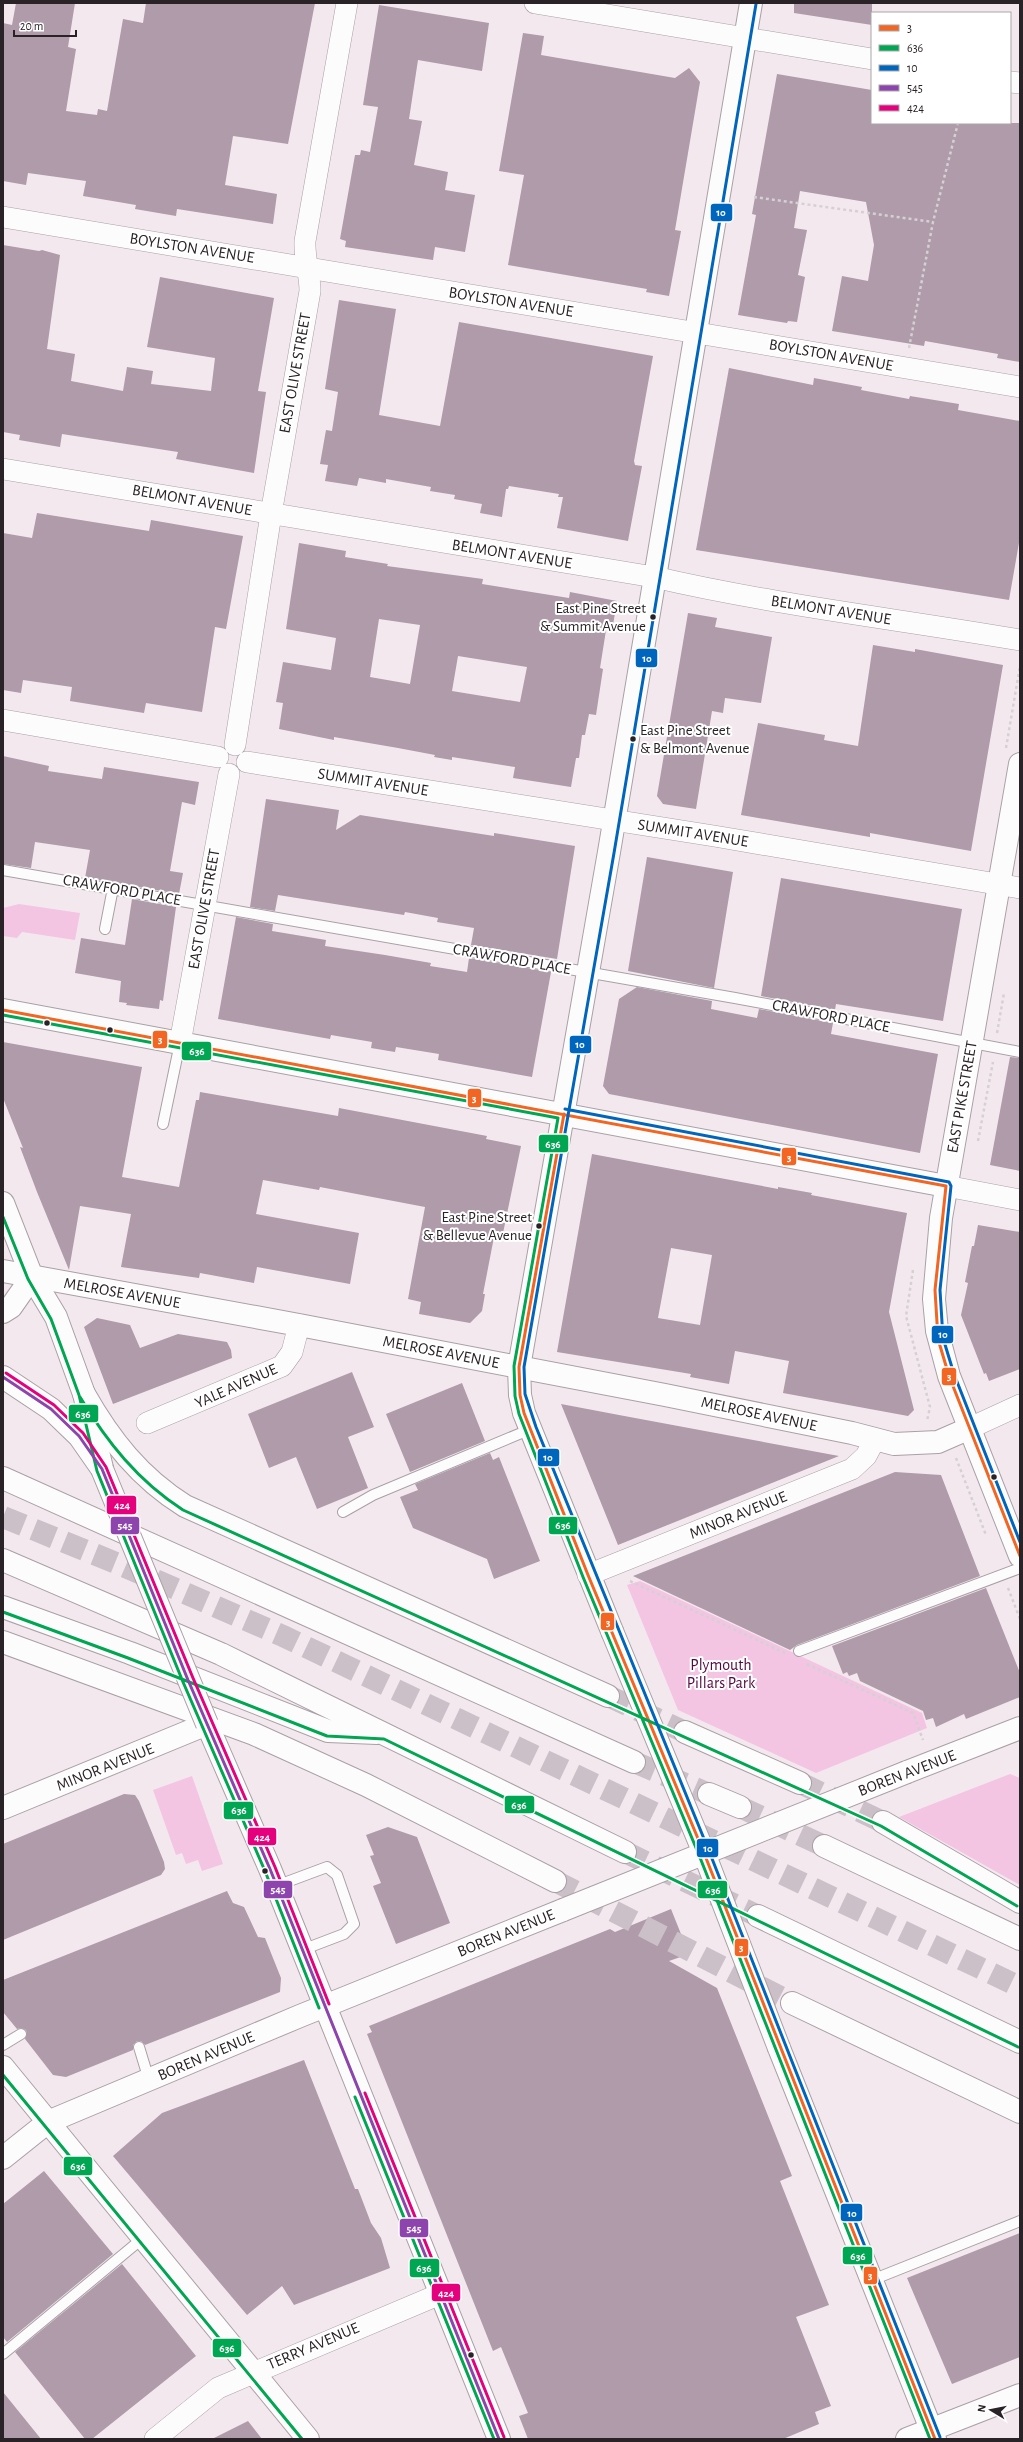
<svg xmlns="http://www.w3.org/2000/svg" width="1023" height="2442" font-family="'Alegreya Sans',sans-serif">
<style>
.green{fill:#f3c5e2}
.building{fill:#af9ba9;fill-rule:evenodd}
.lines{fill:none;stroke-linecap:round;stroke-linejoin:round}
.motorway-tunnel{stroke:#cbc0c7;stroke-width:22;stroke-dasharray:22 11;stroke-linecap:butt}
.service-casing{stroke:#a8a0a5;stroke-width:12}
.minor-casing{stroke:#a8a0a5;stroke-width:22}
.tertiary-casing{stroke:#a8a0a5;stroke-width:24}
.secondary-casing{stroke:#a8a0a5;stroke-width:24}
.primary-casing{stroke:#a8a0a5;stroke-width:24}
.motorway-casing{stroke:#a8a0a5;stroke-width:24}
.path{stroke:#d4d1d3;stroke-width:2.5;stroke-dasharray:3 3;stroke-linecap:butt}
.service{stroke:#fdfcfd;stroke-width:10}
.minor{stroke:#fdfcfd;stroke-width:21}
.tertiary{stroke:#fdfcfd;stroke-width:22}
.secondary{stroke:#fdfcfd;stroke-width:22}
.primary{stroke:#fdfcfd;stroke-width:22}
.motorway{stroke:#fdfcfd;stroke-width:22}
.secondary-bridge-casing{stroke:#a8a0a5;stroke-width:24;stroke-linecap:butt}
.primary-bridge-casing{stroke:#a8a0a5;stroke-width:24;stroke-linecap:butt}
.secondary-bridge{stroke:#fdfcfd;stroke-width:22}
.primary-bridge{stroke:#fdfcfd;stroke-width:22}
.bus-1-casing{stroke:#fff;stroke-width:6}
.bus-2-casing{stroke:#fff;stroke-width:6}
.bus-3-casing{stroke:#fff;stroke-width:6}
.bus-4-casing{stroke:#fff;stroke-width:6}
.bus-5-casing{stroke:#fff;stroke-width:6}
.bus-1{stroke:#f26522;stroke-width:3}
.bus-2{stroke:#00a651;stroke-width:3}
.bus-3{stroke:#0065bd;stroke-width:3}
.bus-4{stroke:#8e44ad;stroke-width:3}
.bus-5{stroke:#e5007d;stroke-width:3}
.bus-dot{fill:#292226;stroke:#fff;stroke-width:1.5}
.labels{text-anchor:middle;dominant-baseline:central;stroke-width:4;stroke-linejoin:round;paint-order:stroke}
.bus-label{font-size:15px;fill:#292226;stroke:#fff;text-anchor:end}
.street-label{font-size:16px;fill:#292226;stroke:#fff}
.park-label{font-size:16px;fill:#540842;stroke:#fff}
.line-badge{stroke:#fff;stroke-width:1.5}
.badge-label{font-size:11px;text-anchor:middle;font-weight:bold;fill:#fff}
</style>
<rect width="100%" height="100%" fill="#f4e8ef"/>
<!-- green -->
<path class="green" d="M19 904 80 913 75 940 22 932 17 938 3 936V908Z
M640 1581 922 1713 927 1728 816 1773 678 1710 627 1585Z
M1010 1774 1020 1778V1885L899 1817Z
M192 1776 223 1864 202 1871 198 1860 186 1864 182 1853 176 1855 153 1790Z"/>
<!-- building -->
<path class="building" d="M16 3H75L68 47 76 49 66 111 97 115 98 109 107 111 123 19 143 23 146 3H315L288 144 233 136 225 185 277 194 273 224 177 209 176 216 135 209 136 205 83 196 86 181 28 173 26 185 3 181V23L12 25Z
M794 3H872V25L794 13Z
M379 5 489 23 482 71 418 60 409 119 422 121 414 165 448 172 445 190 475 195 465 252 435 247 433 260 345 247 346 241 340 239 355 155H360L361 150 370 152 378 107 363 105Z
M523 33 544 36 541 55 675 78 689 68 700 82 675 230 681 231 669 296 646 292 647 289 508 265 524 175 499 171Z
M777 74 872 90V123H1020V362L997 358 998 354 925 341 924 346 832 331 842 276 868 281 874 245 866 202 800 191 794 228 807 230 798 275 805 277 797 322 788 321 787 323 738 315 756 215 752 214Z
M3 245 39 251 42 250 60 255 47 349 75 354 71 381 123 391 127 367 153 371 151 384 211 391 215 358 147 347 160 277 274 298 258 391 266 392 254 473 176 459 178 452 62 434 60 447 19 440 20 435 3 432Z
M339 300 396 309 379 415 440 426 459 322 653 356 634 461 635 465 642 466 628 541 557 528 563 497H558L559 494 509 486 508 489H506L502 517 480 513 482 504 454 499 455 495 430 491 431 487 386 479V483L359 478 357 486 325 481 328 465 320 464 326 430 332 431 338 392 325 389Z
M729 368 813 385 814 378 862 387 861 390 909 399 910 396 959 404 958 410 1020 421V537L1009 600 696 550Z
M37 513 149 531 151 520 243 536 226 629 215 627 202 712 146 703 144 713 70 701 72 687 23 680 21 693 3 690V533L32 538Z
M299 543 346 551 345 557 388 564 387 566 483 579 482 584 569 598 570 592 617 601 613 625 607 624 600 668 603 669 596 715 589 714 585 735H582L579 758H576L571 787 513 778 515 767 452 757V760L434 757 435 755 398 748 334 737V740L279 729 283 703 276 702 283 662 331 670 336 638 286 629ZM379 619 420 625 410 684 370 677ZM458 656 527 667 520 702 452 691Z
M688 613 717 618 715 627 772 637 761 703 725 698 723 713 712 711 696 809 663 804 657 796Z
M873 645 915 652V649L1003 665 971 851 870 833V837L741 815 758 723 825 735 824 740 858 746Z
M3 756 49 766 48 771 102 779 104 767 199 782 195 805 182 802 170 871 183 873 179 894 85 878 90 850 35 842 31 868 3 864Z
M266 799 339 810 336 830 360 815 494 836V833L575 846 557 959 471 945 474 928 437 922 438 918 405 912 404 915 278 895 275 911 250 907Z
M647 857 733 872 714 988 628 971Z
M781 878 962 909 943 1021 836 1004 835 1010 761 996Z
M132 899 176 907 163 1001 160 1000 159 1009 126 1005 127 1003 119 1002 121 981 75 973 81 938 125 945Z
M236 917 273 924 272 931 326 940 325 946 385 955 431 963 430 966 467 972 469 958 551 972 532 1077 438 1060 439 1054 396 1047 395 1052 371 1048 372 1042 331 1035 330 1039 218 1019Z
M637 987 712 1001 711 1009 757 1018 759 1009 833 1023 831 1034 938 1054 920 1153 609 1094 603 1086 619 999Z
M3 1042 142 1067 122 1177 179 1187 196 1100H199L200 1092 338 1116 339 1108 487 1136 486 1139 521 1146 502 1238 494 1237 483 1294H485L482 1311 470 1323 419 1314 421 1302 408 1299 425 1207 320 1187 319 1190 263 1180 256 1214 359 1233 350 1284 257 1267 254 1283 200 1273 199 1278 121 1267 131 1214 80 1206 69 1270 37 1192 20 1147 23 1148 3 1098Z
M1010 1057 1020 1058V1171L990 1165Z
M592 1154 778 1189V1187L812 1193 811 1195 907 1213 889 1312 914 1410 908 1416 783 1393 789 1361 735 1351 729 1384 690 1377 691 1374 557 1352ZM671 1248 712 1255 700 1325 658 1318Z
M978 1225 1020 1232V1369L989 1381 986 1373 984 1374 961 1315 968 1283 965 1282 972 1246H974Z
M97 1318 130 1325 140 1348 178 1334 227 1342 231 1350 232 1358 113 1404 84 1327Z
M352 1372 374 1427 348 1437 368 1488 317 1509 296 1457 269 1468 248 1414Z
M462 1383 485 1441 410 1472 386 1414Z
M561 1404 619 1415 839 1456 618 1545Z
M490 1453 493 1460 499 1457 540 1561 494 1579 487 1559 413 1528 400 1497 418 1490 415 1484Z
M895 1472 941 1475 980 1576 797 1645 790 1650 633 1576Z
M986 1588 1020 1673V1697L966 1719 964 1714 936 1727 933 1718 926 1720 923 1711 860 1681 857 1673 849 1676 847 1672 843 1674 832 1646Z
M124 1794 135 1795 139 1801 164 1862 165 1869 161 1875 3 1940V1844Z
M388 1827 417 1837 450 1923 396 1944 373 1886 381 1883 370 1856 374 1855 366 1835Z
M227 1891 233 1903 244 1907 258 1937 265 1938 281 1978 280 1992 145 2045 141 2041H137L133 2045V2050L66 2077 53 2075 25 2039 27 2034 26 2030 21 2028 17 2029 3 2012V1980Z
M671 1909 689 1954 669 1961 717 1988 792 2176 780 2181 829 2305 796 2317 831 2406 815 2412 819 2424 783 2439H528L519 2416 528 2413 501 2347 493 2351 367 2034 372 2032 369 2026 610 1929 615 1932Z
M304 2060 355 2189H358L371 2223 381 2238 390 2268 294 2305 282 2286 247 2315 113 2156 162 2113Z
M44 2171 113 2254 7 2342 3 2337V2204Z
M1020 2233V2357L952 2384 907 2278Z
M122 2264 196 2356 92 2439H85L15 2352Z
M3 2392 41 2439H3Z
M248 2421 262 2439H212Z"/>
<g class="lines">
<!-- motorway-tunnel -->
<path class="motorway-tunnel" d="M3 1517 121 1565 283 1636 1020 1987
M608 1696 685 1732
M634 1762 709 1794
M800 1783 883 1822
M740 1807 824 1846
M625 1852 758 1916
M555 1881 792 2003"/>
<defs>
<path id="service" d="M3 870 735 998 1020 1052
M105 929 113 888
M163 1124 180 1043
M343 1512 373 1495 531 1429
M799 1651 1020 1568
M276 1886 327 1867 337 1875 354 1924 344 1934 302 1950
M3 2045 21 2034
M139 2047 149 2080
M872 2280 1020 2221
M3 2354 143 2238"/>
<path id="minor" d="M535 3 872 59
M1010 82 1020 83
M3 217 1020 387
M3 469 654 577C775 605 898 619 1020 640
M3 720 218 757
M235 745 271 514 310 291C310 274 304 258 305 241L347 3
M247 762 714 836 1020 888
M180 1043 229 774
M946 1186 1020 1200
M147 1423 282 1366 292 1352 299 1325
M970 1428 1020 1405
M588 1575 852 1469 866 1456 875 1439
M155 2439 218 2388 440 2294"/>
<path id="tertiary" d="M3 1010 946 1186
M3 1271 299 1325 665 1395 852 1433 894 1444 938 1442 970 1428
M3 1808 207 1724
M907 2439 1020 2395"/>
<path id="secondary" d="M1020 764 941 1218 934 1299 937 1331 949 1376 1020 1556
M3 1203 32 1277 56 1317 84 1394 102 1468
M612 1631 524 1413 520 1395 519 1367 609 852 751 3
M779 2048 935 2439"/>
<path id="primary" d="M207 1724 270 1869 499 2439
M907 1772 1020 1728
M3 2067 308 2439
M3 2158 48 2122 300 2016 563 1910"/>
<path id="motorway" d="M3 1312 11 1307 32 1277
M3 1377 51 1409 79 1436 102 1469
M84 1394C110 1440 140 1478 185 1506L608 1696
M3 1478 634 1762
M3 1560 221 1654 625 1852
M3 1607 130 1653 328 1731 377 1733
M3 1642 254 1734 366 1785 555 1881
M685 1732 800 1783
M709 1794 740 1807
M883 1822 1020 1902
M824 1846 1020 1939
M758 1916 1020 2042
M792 2003 1020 2112"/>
</defs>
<!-- service casing -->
<use href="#service" class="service-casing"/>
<!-- minor casing -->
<use href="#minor" class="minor-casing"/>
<!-- tertiary casing -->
<use href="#tertiary" class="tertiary-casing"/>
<!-- secondary casing -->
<use href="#secondary" class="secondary-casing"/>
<!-- primary casing -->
<use href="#primary" class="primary-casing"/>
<!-- motorway casing -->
<use href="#motorway" class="motorway-casing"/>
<!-- path -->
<path class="path" d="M754 197 933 222
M909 348 933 222 958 123
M1006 748 1020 666
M997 1033 1004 993
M978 1141 993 1062
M913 1270 906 1316 930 1407 927 1421
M956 1458 986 1535
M630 1581 785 1653
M1008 1588 1020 1619
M807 1664 913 1713 923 1740"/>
<!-- service -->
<use href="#service" class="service"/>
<!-- minor -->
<use href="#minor" class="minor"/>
<!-- tertiary -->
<use href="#tertiary" class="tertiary"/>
<!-- secondary -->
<use href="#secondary" class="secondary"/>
<!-- primary -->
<use href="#primary" class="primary"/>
<!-- motorway -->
<use href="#motorway" class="motorway"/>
<defs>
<path id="secondary-bridge" d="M612 1631 704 1853 779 2048"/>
<path id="primary-bridge" d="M102 1469 207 1724
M563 1910 907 1772"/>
</defs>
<!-- secondary-bridge casing -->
<use href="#secondary-bridge" class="secondary-bridge-casing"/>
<!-- primary-bridge casing -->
<use href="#primary-bridge" class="primary-bridge-casing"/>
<!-- secondary-bridge -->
<use href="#secondary-bridge" class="secondary-bridge"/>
<!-- primary-bridge -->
<use href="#primary-bridge" class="primary-bridge"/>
<defs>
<path id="bus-1" d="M3 1010 946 1186
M564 1114 519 1367 520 1395 524 1413 588 1575 704 1853 935 2439
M946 1186 935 1290 938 1339 949 1376 1020 1556"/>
<path id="bus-2" d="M3 1015 558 1118 514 1366 515 1396 519 1414 583 1577 699 1855 930 2439
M3 1217 28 1279 51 1319 79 1395 97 1471 183 1682 265 1871 319 2008
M80 1397C107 1442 138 1481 183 1510L881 1826 1017 1906
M3 1612 128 1658 327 1736 384 1739 1018 2047
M3 2075 302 2439
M355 2097 494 2439"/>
<path id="bus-3" d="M756 4 614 853 524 1367 525 1394 536 1427 709 1851 940 2437
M565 1109 949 1182 951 1186 940 1290 943 1338 954 1374 1020 1542"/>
<path id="bus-4" d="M3 1377 51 1409 79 1436 102 1469 188 1680 270 1869 499 2439"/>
<path id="bus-5" d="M6 1373 54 1405 83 1433 106 1467 193 1678 275 1867 329 2004
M365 2093 504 2437"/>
</defs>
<!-- bus-1 casing -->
<use href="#bus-1" class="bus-1-casing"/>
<!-- bus-2 casing -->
<use href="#bus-2" class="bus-2-casing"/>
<!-- bus-3 casing -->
<use href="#bus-3" class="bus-3-casing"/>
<!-- bus-4 casing -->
<use href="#bus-4" class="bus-4-casing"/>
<!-- bus-5 casing -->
<use href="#bus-5" class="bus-5-casing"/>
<!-- bus-1 -->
<use href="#bus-1" class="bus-1"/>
<!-- bus-2 -->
<use href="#bus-2" class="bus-2"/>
<!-- bus-3 -->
<use href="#bus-3" class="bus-3"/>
<!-- bus-4 -->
<use href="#bus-4" class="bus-4"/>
<!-- bus-5 -->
<use href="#bus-5" class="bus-5"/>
</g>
<!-- markers -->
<g class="bus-dot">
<circle cx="653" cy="617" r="3.5"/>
<circle cx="633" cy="739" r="3.5"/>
<circle cx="47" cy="1023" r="3.5"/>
<circle cx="110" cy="1030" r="3.5"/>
<circle cx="539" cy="1226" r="3.5"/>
<circle cx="994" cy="1477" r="3.5"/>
<circle cx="265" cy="1871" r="3.5"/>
<circle cx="471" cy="2355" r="3.5"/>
</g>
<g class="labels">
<!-- bus labels -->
<g class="bus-label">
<text x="646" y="608">East Pine Street<tspan x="646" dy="18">&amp; Summit Avenue</tspan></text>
<text x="640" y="730" text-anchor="start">East Pine Street<tspan x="640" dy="18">&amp; Belmont Avenue</tspan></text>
<text x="532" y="1217">East Pine Street<tspan x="532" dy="18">&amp; Bellevue Avenue</tspan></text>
</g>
<!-- street labels -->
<g class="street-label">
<text transform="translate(192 248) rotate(9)">BOYLSTON AVENUE</text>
<text transform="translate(511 302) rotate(9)">BOYLSTON AVENUE</text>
<text transform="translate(831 355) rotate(10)">BOYLSTON AVENUE</text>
<text transform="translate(295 373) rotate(-80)">EAST OLIVE STREET</text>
<text transform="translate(192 500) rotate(10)">BELMONT AVENUE</text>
<text transform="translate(512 554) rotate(9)">BELMONT AVENUE</text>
<text transform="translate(831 610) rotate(9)">BELMONT AVENUE</text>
<text transform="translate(373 782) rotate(9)">SUMMIT AVENUE</text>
<text transform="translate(693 833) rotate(9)">SUMMIT AVENUE</text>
<text transform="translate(122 890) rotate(10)">CRAWFORD PLACE</text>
<text transform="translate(204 909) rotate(-80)">EAST OLIVE STREET</text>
<text transform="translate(512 959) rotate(10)">CRAWFORD PLACE</text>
<text transform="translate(831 1016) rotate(11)">CRAWFORD PLACE</text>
<text transform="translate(962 1097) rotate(-80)">EAST PIKE STREET</text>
<text transform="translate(122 1293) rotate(10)">MELROSE AVENUE</text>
<text transform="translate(441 1352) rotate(11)">MELROSE AVENUE</text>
<text transform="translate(236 1386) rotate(-24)">YALE AVENUE</text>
<text transform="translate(759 1414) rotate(12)">MELROSE AVENUE</text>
<text transform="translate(738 1515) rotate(-22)">MINOR AVENUE</text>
<text transform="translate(105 1767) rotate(-22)">MINOR AVENUE</text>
<text transform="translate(907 1773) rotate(-21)">BOREN AVENUE</text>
<text transform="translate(506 1933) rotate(-22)">BOREN AVENUE</text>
<text transform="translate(206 2056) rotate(-23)">BOREN AVENUE</text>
<text transform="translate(313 2346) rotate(-23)">TERRY AVENUE</text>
</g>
<!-- park labels -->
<g class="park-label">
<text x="721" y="1665">Plymouth<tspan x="721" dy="18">Pillars Park</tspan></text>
</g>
</g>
<g class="line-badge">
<rect x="710" y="203" width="23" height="19" rx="4" fill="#0065bd"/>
<rect x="635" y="648" width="23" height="20" rx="4" fill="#0065bd"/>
<rect x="152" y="1030" width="16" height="19" rx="4" fill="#f26522"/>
<rect x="569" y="1035" width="23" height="19" rx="4" fill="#0065bd"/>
<rect x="181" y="1041" width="31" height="20" rx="4" fill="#00a651"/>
<rect x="467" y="1088" width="15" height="20" rx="4" fill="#f26522"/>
<rect x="538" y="1134" width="31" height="19" rx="4" fill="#00a651"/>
<rect x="781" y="1147" width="16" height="19" rx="4" fill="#f26522"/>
<rect x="931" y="1325" width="23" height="19" rx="4" fill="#0065bd"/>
<rect x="941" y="1367" width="16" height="19" rx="4" fill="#f26522"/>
<rect x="68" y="1404" width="31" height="19" rx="4" fill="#00a651"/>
<rect x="537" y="1448" width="23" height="19" rx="4" fill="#0065bd"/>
<rect x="106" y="1495" width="31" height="20" rx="4" fill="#e5007d"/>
<rect x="110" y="1516" width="30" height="19" rx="4" fill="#8e44ad"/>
<rect x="548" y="1516" width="30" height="19" rx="4" fill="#00a651"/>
<rect x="600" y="1612" width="15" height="19" rx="4" fill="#f26522"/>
<rect x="504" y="1795" width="31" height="19" rx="4" fill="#00a651"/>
<rect x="223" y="1801" width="31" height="19" rx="4" fill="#00a651"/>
<rect x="247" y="1827" width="30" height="19" rx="4" fill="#e5007d"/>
<rect x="696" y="1838" width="23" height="20" rx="4" fill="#0065bd"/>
<rect x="263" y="1880" width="30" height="19" rx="4" fill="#8e44ad"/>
<rect x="697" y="1880" width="31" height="19" rx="4" fill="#00a651"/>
<rect x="734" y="1938" width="15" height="19" rx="4" fill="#f26522"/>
<rect x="63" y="2156" width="30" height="20" rx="4" fill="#00a651"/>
<rect x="840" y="2203" width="23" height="19" rx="4" fill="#0065bd"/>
<rect x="399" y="2218" width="30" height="20" rx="4" fill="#8e44ad"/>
<rect x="842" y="2246" width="31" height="19" rx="4" fill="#00a651"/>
<rect x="409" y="2258" width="31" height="20" rx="4" fill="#00a651"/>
<rect x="863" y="2266" width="15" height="19" rx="4" fill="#f26522"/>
<rect x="431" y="2283" width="30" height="19" rx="4" fill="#e5007d"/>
<rect x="212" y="2338" width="30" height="20" rx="4" fill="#00a651"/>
</g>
<g class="badge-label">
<text x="721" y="216">10</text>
<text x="647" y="662">10</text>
<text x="160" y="1043">3</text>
<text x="580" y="1048">10</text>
<text x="197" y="1055">636</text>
<text x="474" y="1102">3</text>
<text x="553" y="1148">636</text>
<text x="789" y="1161">3</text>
<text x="943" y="1338">10</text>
<text x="949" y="1380">3</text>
<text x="83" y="1418">636</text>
<text x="548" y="1461">10</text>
<text x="122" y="1509">424</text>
<text x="125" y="1529">545</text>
<text x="563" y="1529">636</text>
<text x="608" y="1626">3</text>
<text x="519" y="1809">636</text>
<text x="239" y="1814">636</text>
<text x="262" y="1841">424</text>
<text x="708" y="1852">10</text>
<text x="278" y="1893">545</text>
<text x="713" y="1894">636</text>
<text x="741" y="1951">3</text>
<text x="78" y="2170">636</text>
<text x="852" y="2217">10</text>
<text x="414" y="2232">545</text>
<text x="858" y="2260">636</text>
<text x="424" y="2272">636</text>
<text x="870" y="2279">3</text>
<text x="446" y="2297">424</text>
<text x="227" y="2352">636</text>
</g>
<!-- border -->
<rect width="1023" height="2442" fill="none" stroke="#292226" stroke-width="8"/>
<!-- legend -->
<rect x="871" y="12" width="140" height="112" fill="#ffffff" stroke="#a9a7a8"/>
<rect x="879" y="25" width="20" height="6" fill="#f26522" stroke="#a9a7a8"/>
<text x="907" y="32" font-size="12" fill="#292226">3</text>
<rect x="879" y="45" width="20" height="6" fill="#00a651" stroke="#a9a7a8"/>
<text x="907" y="52" font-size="12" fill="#292226">636</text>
<rect x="879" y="65" width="20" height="6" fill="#0065bd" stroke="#a9a7a8"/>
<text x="907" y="72" font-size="12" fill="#292226">10</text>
<rect x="879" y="85" width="20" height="6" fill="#8e44ad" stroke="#a9a7a8"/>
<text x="907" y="92" font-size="12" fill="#292226">545</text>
<rect x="879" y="105" width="20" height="6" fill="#e5007d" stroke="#a9a7a8"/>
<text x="907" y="112" font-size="12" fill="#292226">424</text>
<!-- north arrow -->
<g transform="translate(991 2410) rotate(280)" stroke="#ffffff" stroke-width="3" paint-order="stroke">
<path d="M0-3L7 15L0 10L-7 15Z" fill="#292226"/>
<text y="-6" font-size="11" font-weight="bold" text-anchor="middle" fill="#292226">N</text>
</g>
<!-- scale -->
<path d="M14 30v6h62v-6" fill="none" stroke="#292226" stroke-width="2"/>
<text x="20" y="30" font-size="12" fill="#292226" stroke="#ffffff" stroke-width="3" paint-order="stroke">20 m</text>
</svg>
